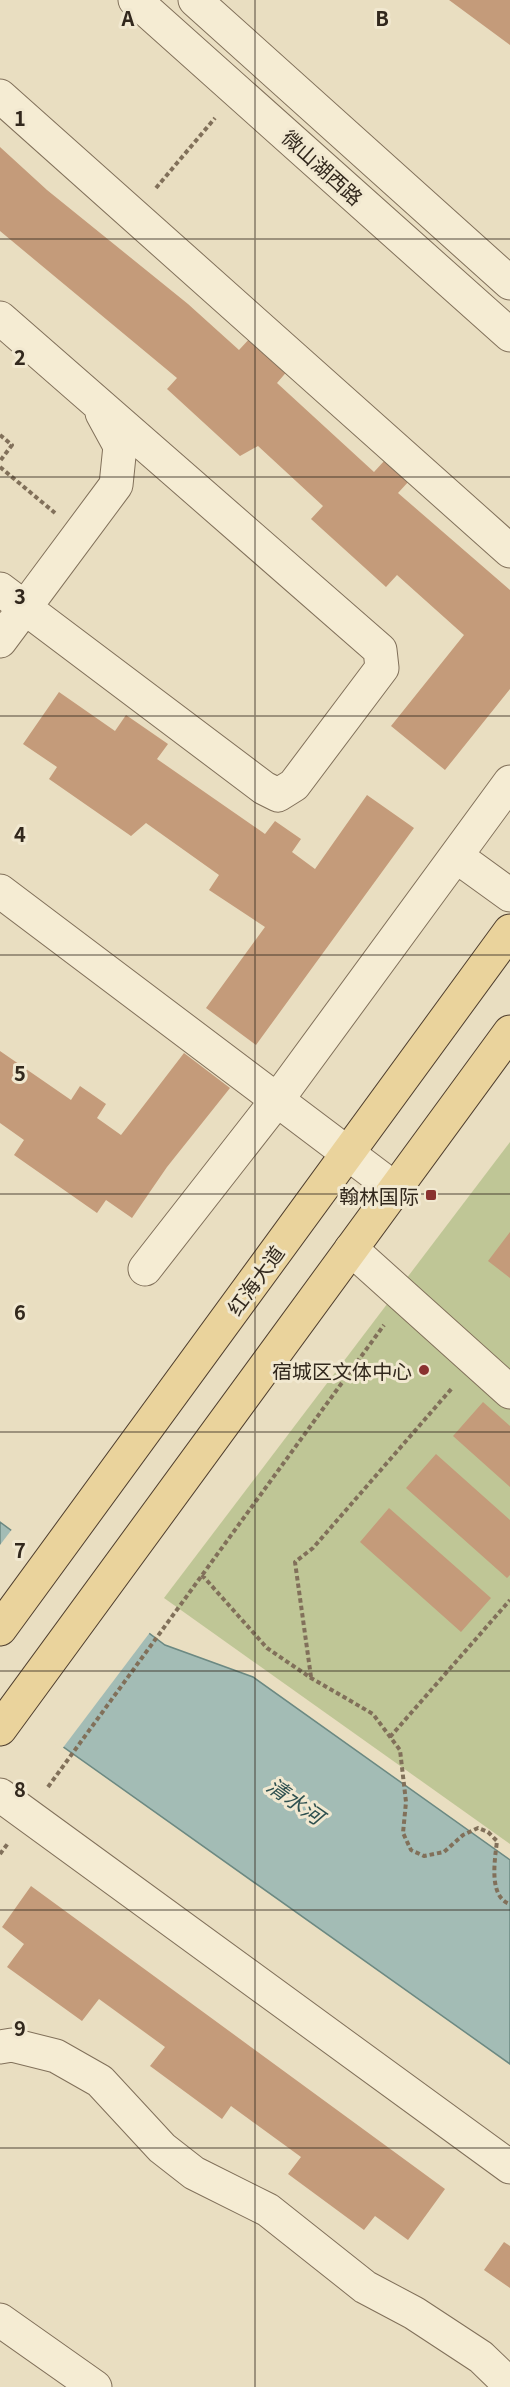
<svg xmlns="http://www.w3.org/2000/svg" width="510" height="2387" font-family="Georgia,'Noto Sans SC',serif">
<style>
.green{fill:#bfc696}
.water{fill:#a3bcb5;stroke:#6c8982;stroke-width:1.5}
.pier{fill:#e9dec1}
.building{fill:#c49b7a}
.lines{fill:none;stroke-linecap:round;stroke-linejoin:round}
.minor-casing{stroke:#81705a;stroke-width:35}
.major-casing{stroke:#4f3e2e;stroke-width:35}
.path{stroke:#81705a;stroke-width:4;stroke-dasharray:4.5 3;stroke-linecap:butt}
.minor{stroke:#f5ecd3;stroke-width:33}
.major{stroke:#ead39c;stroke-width:33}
.grid{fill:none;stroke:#32281d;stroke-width:1.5;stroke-opacity:0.55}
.poi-dot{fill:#8a3230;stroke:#f1e8d0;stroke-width:2}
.labels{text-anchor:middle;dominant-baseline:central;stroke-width:6;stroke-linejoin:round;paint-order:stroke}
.street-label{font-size:20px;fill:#32281d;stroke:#f1e8d0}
.poi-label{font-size:20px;fill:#32281d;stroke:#f1e8d0;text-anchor:end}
.water-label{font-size:21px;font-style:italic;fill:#2e504f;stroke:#f1e8d0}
.grid-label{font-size:20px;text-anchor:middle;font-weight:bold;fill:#32281d;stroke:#f1e8d0;stroke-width:6;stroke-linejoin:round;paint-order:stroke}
</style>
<rect width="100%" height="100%" fill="#e9dec1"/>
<!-- green -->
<path class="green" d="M510 1142V1844L164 1598Z"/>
<!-- water -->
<path class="water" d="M0 1522 165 1645 253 1677 510 1860V2064L0 1702Z"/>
<!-- pier -->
<path class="pier" d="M13 1528 151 1631 62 1749 0 1705V1545Z"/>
<!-- building -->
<path class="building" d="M449 0H510V45Z
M0 147 47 190 188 304 239 350 252 336 289 369 277 383 374 472 385 460 409 481 398 493 510 590V689L445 770 391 726 464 635 397 575 386 587 311 519 323 506 258 446 240 456 167 389 177 378 0 231Z
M59 692 115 731 126 715 168 744 157 759 265 834 275 821 301 839 292 852 315 869 367 795 414 828 256 1045 206 1008 265 927 209 890 219 875 146 823 131 836 49 779 57 767 23 744Z
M0 1051 71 1100 80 1086 106 1104 97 1118 121 1135 184 1053 230 1088 167 1167 132 1218 106 1200 97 1213 14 1155 24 1140 0 1123Z
M510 1232V1278L488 1261Z
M483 1402 510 1426V1487L453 1436Z
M436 1454 510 1520V1575L507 1578 406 1488Z
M389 1508 491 1598 461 1632 360 1542Z
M31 1886 445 2189 408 2240 375 2216 364 2230 288 2174 301 2157 231 2106 222 2119 150 2066 165 2047 99 1999 82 2021 7 1967 24 1944 2 1927Z
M504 2242 510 2246V2288L484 2270Z"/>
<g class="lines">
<defs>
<path id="minor" d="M135 0 510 335
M195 0 510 283
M0 96 510 551
M0 318 380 650 382 668 294 785 278 795 264 788 0 589
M0 641 116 485 120 446 102 413
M456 856 510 895
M0 891 395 1189
M351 1249 510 1392
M145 1269 277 1100 510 782
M0 1795 510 2167
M0 2047 12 2045 56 2056 100 2081 162 2148 194 2173 268 2210 365 2287 414 2313 481 2357 510 2385
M0 2320 95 2387"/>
<path id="major" d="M0 1629 510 931
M0 1729 510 1032"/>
</defs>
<!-- minor casing -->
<use href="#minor" class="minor-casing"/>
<!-- major casing -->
<use href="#major" class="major-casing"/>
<!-- path -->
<path class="path" d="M156 188 215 118
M0 435 12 445 0 461
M0 467 55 513
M202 1575 267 1648 311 1678 373 1714 400 1750 406 1802 403 1833 411 1850 424 1856 444 1852 463 1835 478 1828 488 1832 497 1841C495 1859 488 1897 510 1904
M311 1677 295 1562 313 1548 453 1387
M390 1737 510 1600
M48 1787 384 1325
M0 1854 9 1842"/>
<!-- minor -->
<use href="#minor" class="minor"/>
<!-- major -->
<use href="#major" class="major"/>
</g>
<!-- grid -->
<path class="grid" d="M255 0V2387M0 239H510M0 477H510M0 716H510M0 955H510M0 1194H510M0 1432H510M0 1671H510M0 1910H510M0 2148H510"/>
<!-- markers -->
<g class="poi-dot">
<rect x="425" y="1189" width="12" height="12" rx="3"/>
<circle cx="424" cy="1370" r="6"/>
</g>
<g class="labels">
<!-- street labels -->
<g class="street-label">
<text transform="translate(323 167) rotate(42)">微山湖西路</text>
<text transform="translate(255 1280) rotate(-54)">红海大道</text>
</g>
<!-- poi labels -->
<g class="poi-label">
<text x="419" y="1195">翰林国际</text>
<text x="412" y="1370">宿城区文体中心</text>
</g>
<!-- water labels -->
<g class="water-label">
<text transform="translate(296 1800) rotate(35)">清水河</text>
</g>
</g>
<g class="grid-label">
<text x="128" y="26">A</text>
<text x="382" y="26">B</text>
<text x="20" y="126">1</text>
<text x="20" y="365">2</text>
<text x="20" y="604">3</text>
<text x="20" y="842">4</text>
<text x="20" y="1081">5</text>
<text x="20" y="1320">6</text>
<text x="20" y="1558">7</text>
<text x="20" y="1797">8</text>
<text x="20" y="2036">9</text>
</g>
</svg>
